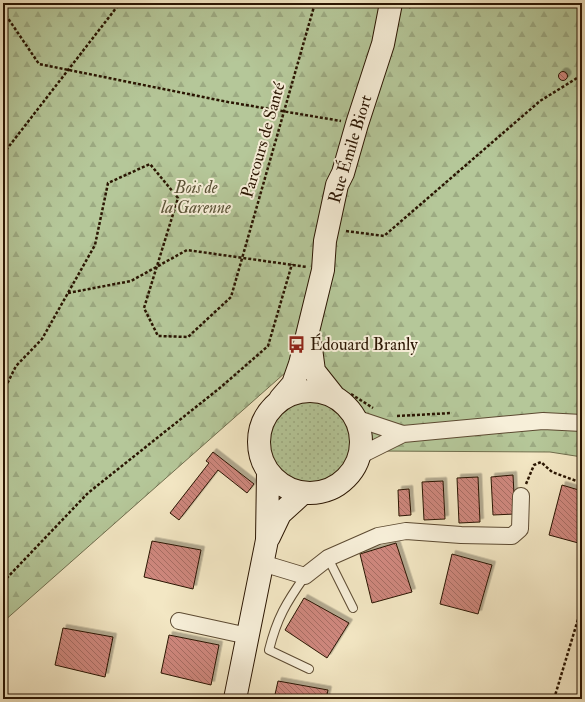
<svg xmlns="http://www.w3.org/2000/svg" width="585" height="702" font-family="'IM FELL Double Pica',serif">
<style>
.grass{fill:url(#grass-dots);stroke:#706e4e}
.forest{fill:url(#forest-firs);stroke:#706e4e}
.building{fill:url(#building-back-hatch);stroke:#2a1502;filter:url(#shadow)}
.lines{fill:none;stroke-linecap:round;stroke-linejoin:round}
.lane-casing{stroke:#5c4a32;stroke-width:10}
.street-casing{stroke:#5c4a32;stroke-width:18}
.secondary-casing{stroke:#2a1502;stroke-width:24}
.path{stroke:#2a1502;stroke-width:2.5;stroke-dasharray:3 2;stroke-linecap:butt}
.lane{stroke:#f7efd9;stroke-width:8}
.street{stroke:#f7efd9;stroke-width:16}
.secondary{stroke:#f7efd9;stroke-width:22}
.labels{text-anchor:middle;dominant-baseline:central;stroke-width:4;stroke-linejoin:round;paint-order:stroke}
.street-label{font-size:17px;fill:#2a1502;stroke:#f7efd9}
.park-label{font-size:17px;font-style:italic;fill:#5b5337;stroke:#f7efd9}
.poi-label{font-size:17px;fill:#2a1502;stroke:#f7efd9;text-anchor:start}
</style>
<defs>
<pattern id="grass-dots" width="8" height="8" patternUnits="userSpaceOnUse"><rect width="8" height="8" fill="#b5c799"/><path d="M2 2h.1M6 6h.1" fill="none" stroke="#9caa82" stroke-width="1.8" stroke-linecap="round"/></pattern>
<pattern id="forest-firs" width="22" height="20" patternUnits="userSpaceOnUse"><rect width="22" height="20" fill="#b5c799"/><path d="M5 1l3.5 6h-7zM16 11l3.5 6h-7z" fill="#9caa82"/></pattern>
<pattern id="building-back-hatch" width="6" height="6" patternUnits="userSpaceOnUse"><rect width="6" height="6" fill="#ce877d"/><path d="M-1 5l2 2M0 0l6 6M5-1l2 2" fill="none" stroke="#a76d64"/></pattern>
<filter id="shadow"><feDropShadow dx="3.5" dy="-3.5" stdDeviation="0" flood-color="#0004"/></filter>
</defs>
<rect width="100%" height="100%" fill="#f3e7c4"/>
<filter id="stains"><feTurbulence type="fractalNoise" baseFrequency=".005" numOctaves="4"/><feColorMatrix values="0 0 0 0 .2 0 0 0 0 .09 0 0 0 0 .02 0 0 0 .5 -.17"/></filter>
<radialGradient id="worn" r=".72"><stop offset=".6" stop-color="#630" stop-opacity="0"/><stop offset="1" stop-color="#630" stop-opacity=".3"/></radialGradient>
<!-- grass -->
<path class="grass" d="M269 441a43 43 0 1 1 86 0a43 43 0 1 1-86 0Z"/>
<!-- forest -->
<path class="forest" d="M3 3H582V457L550 452 376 451 294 365 3 622Z"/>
<!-- building -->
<path class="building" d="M558.5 76a4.5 4.5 0 1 1 9 0a4.5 4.5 0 1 1-9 0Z
M213 452 254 484 247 493 218 470 179 520 170 513 209 463 206 461Z
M513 475 515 514 493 515 491 477Z
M478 477 480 522 459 523 457 478Z
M443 481 445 519 424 520 422 482Z
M562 485 582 491V544L549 535Z
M409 489 411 515 399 516 398 490Z
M152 541 201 550 193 589 144 577Z
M396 543 412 592 372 603 360 554Z
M452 554 492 565 478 614 440 604Z
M304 598 349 623 327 658 285 630Z
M63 628 113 637 105 677 55 665Z
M169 635 219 645 211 685 161 673Z
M278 681 328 690 326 699H274Z"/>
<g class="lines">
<defs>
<path id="lane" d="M328 558 353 608
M305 576C286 603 277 618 269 650L309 669"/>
<path id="street" d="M355 418 403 434
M359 456 403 434 543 421 582 423
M262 563 305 576 328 558 378 536 406 531 461 535 512 536 520 529 521 496
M179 621 248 636"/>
<path id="secondary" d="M310 341 314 371 333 395
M259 442a51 51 0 1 1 102 0a51 51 0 1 1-102 0Z
M280 399 293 384 300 364 323 270 325 241 337 185 343 173 357 124 383 44 391 3
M269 537 280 514 303 493
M235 699 267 540 268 472"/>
</defs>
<!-- lane casing -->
<use href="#lane" class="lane-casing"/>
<!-- street casing -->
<use href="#street" class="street-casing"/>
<!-- secondary casing -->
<use href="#secondary" class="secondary-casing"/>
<!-- path -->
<path class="path" d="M409 8 411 3
M3 11 39 64 228 102 341 121
M3 154 120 3
M346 231 384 236 540 101 582 75
M68 293 131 281 187 250 307 267
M3 392 16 366 42 339 95 245 108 183 150 164 178 198 144 308 158 336 188 337 231 297 315 3
M351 394 373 408
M397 416 452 413
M526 484 534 465 541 462 552 472 582 483
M3 582 88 493 221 387 268 346 292 264
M554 699 582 606"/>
<!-- lane -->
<use href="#lane" class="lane"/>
<!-- street -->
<use href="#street" class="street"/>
<!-- secondary -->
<use href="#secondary" class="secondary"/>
</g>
<!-- icons -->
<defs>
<symbol id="bus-bare" viewBox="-9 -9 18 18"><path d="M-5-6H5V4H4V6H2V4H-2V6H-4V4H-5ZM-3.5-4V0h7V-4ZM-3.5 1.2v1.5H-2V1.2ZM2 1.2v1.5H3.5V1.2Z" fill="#8f2418" stroke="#f7efd9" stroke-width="2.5" paint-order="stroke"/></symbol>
</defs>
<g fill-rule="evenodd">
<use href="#bus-bare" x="284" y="332" width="25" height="25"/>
</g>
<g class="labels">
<!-- street labels -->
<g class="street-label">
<text transform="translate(263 140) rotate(-74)">Parcours de Santé</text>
<text transform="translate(350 149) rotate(-73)">Rue Émile Biort</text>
</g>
<!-- park labels -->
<g class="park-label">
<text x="196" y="187">Bois de<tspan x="196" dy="20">la Garenne</tspan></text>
</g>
<!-- poi labels -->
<g class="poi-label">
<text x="310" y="344">Édouard Branly</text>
</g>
</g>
<!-- margin -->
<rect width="585" height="702" fill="none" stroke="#f3e7c4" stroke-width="16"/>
<rect x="4" y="4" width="577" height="694" fill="none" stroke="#2a1502" stroke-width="2"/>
<rect x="8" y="8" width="569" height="686" fill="none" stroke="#2a1502"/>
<rect width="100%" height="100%" filter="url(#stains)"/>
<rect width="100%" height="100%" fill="url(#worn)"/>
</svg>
